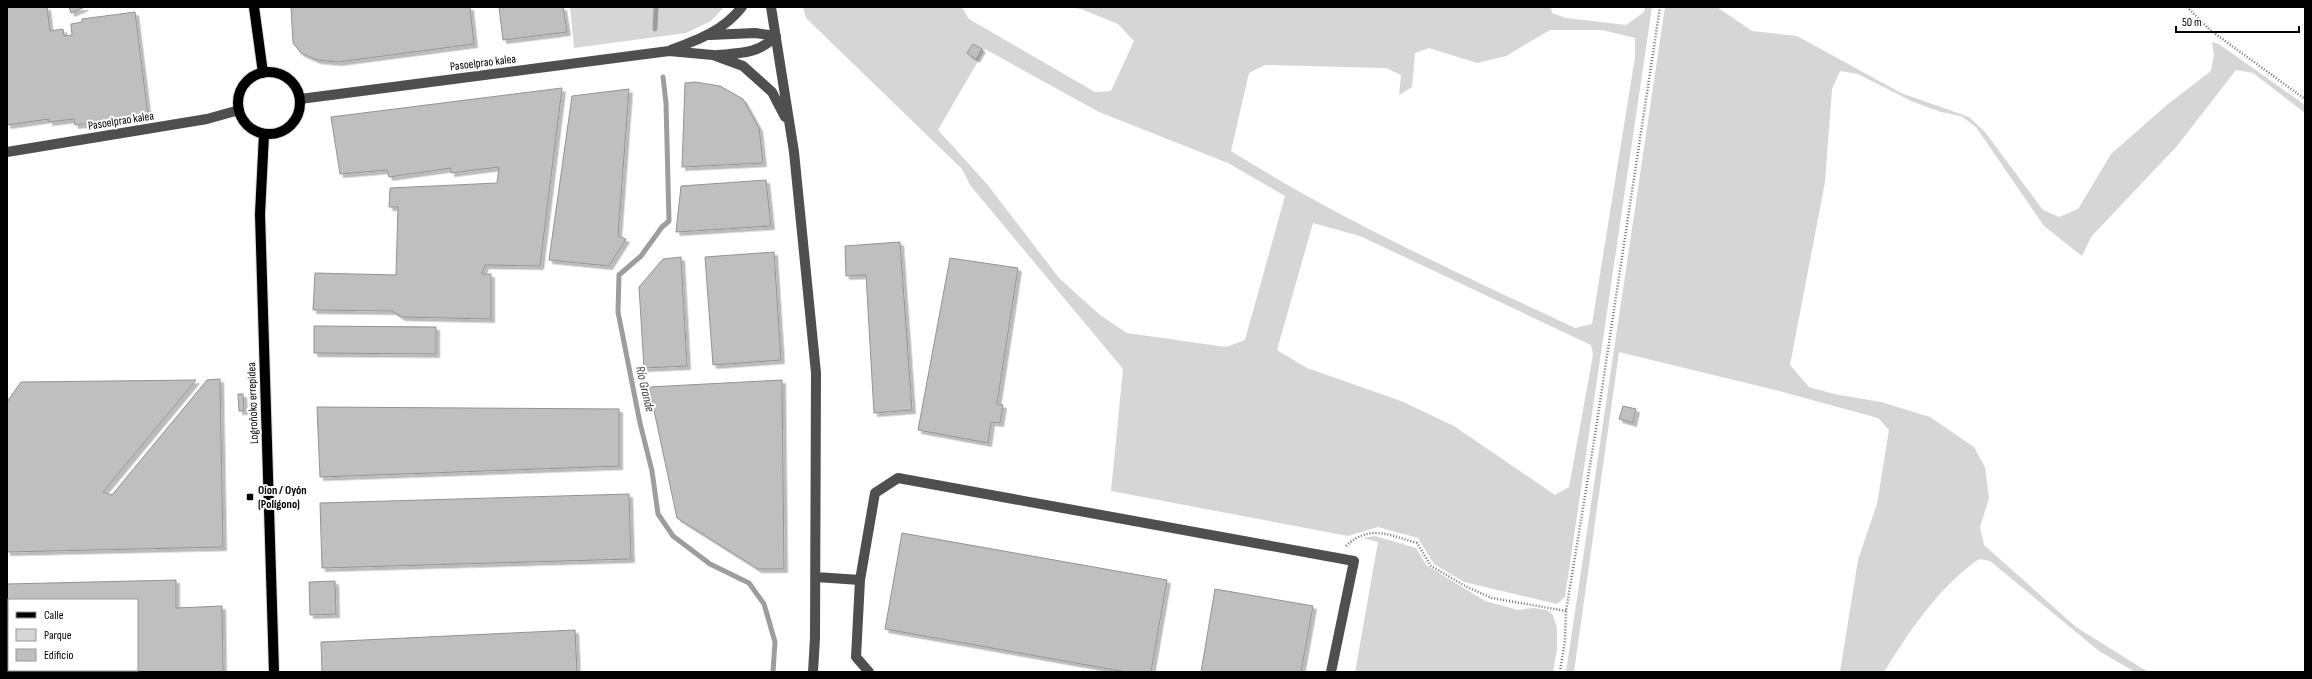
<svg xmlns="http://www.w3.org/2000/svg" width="2312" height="679" font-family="'Sofia Sans Condensed',sans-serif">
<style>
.green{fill:#d6d6d6;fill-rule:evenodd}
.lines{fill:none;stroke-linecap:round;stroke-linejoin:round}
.stream{stroke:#9d9d9d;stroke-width:5}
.building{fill:#bfbfbf;stroke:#939393;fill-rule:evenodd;filter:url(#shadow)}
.major-casing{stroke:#dbdbdb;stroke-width:12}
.path{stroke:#717171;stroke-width:2.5;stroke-dasharray:1 2;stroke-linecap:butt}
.minor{stroke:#4f4f4f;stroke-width:10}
.major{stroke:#000;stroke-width:10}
.poi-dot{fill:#000;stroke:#fff;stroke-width:1.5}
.labels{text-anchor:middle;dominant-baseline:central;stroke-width:4;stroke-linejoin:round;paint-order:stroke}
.street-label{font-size:12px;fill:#000;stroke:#fff}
.poi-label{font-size:12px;font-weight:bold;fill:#000;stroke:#fff;text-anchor:start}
.water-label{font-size:13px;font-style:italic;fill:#3e3e3e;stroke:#fff}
</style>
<defs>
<filter id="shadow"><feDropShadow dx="3.5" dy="3.5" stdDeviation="0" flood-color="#0004"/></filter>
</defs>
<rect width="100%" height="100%" fill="#fff"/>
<!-- green -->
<path class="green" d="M570 7H724L711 21 686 33 574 48Z
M803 7H960L963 9 969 19 1095 92 1111 91 1134 41 1118 24 1081 9 1069 7H1551L1552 13 1566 18 1626 25 1644 12 1645 7H1652L1565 597 1557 604 1464 582 1434 564 1418 538 1378 527 1348 536 1111 491 1123 369 970 185 962 169 806 18ZM1550 30H1602L1635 38V57L1592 324 1575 328C1458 273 1341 220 1231 151L1249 73 1265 65 1386 68 1401 75 1399 95 1412 87 1415 53 1429 48 1477 63 1506 56ZM985 49 1099 112 1228 163 1285 196 1245 340 1226 347 1127 333 1100 315 1059 278 987 184 938 130ZM1313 223 1360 236 1591 345 1593 355 1569 487 1555 495 1454 426 1401 401 1307 368 1277 350Z
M1665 7H1717L1752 31 1797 36 1901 93 1969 117 1985 132 2043 210 2059 217 2078 209 2111 154 2168 104 2211 71 2214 55 2212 42 2219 44 2305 105V113L2253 73 2236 70 2177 146 2091 237 2082 256 2044 226 1976 127 1961 116 1941 112 1911 101 1858 74 1840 71 1832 89 1825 182 1790 365 1809 387 1834 394 1881 402 1930 417 1974 447 1985 467 1989 498 1980 527 1984 545 2076 627 2148 672H2135L2099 651 1990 561 1979 559C1938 588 1910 630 1884 672H1840L1858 560 1877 504 1889 430 1878 418 1779 391 1619 352 1574 672H1566Z
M1375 536 1416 548 1426 565 1485 601 1518 610 1533 608 1547 610 1553 615 1557 628V649L1553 672H1355L1378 542 1363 538Z"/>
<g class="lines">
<!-- stream -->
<path class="stream" d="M655 29 656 7
M663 77 666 103 669 221 662 227 641 256 619 275 618 312 640 423 652 471 658 514 673 536 710 564 749 583 764 604 775 642 773 672"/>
</g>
<!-- building -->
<path class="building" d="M7 7H47L50 31 63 29 64 36 72 35 71 24 82 22V19L135 12 148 116 75 125 74 119 49 122V119L7 125Z
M69 7H85L71 13Z
M291 7H470L474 44 338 62 317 60 301 53 293 43Z
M499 7H563L567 32 503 40Z
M973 44 982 49 976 59 967 53Z
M695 82 720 86 743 99 759 128 763 163 682 167 685 83Z
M562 88 540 266 485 265 482 274H491V319L402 317 392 311 313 310 315 273 396 275 398 207H389L390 188 497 183 499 167 451 173V168L389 177 387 170 340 174 331 117Z
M629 89 618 236 626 239 609 266 549 260 572 96Z
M766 180 771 226 676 232 681 186Z
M900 242 912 410 874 413 866 275 846 276 845 246Z
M774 252 781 360 713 365 705 257Z
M681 257 687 366 644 368 639 287 663 259Z
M950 258 1018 268 997 404 1003 405 1000 423 991 422 988 443 918 430Z
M314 326 436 327V354L314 353Z
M220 379 223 547 7 552V402L21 382 196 380 103 492 112 495 207 380Z
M782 380 784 569H758L677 518 649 387Z
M238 394H243L244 411H239Z
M1623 406 1636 409 1633 423 1619 419Z
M317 407 619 409V466L320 477Z
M629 494 631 559 322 568 320 503Z
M902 533 1167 580 1151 672H1126L885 629Z
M176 580V608L222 606 223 672H7V584ZM9 600H137V670H9Z
M335 581 336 614 310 615 309 582Z
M1215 589 1313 606 1301 672H1201Z
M575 630 577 672H322L321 642Z"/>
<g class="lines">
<defs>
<path id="major" d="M254 7 263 73
M238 103a31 31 0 1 1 62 0a31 31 0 1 1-62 0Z
M264 134 260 214 274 672"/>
</defs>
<!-- major casing -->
<use href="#major" class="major-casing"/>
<!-- path -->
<path class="path" d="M2187 7 2210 30 2305 99
M1346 546C1369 524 1390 535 1417 543L1431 566 1467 587 1492 598 1566 611
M1560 672 1565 640 1566 611 1595 435 1660 7"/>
<!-- minor -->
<path class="minor" d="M771 7 794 152 816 373 815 638 813 672
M710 35 755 33 776 36
M671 50C698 40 723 31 742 7
M717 55C741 53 758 54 776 36
M300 99 669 51 713 55 743 66 772 92 785 117
M7 152 207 119 239 110
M816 577 860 580
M869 672 856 657 860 580 875 493 898 478 1354 561 1331 672"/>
<!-- major -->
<use href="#major" class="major"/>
</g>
<!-- markers -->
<rect class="poi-dot" x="246" y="493" width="8" height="8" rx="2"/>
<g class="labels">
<!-- street labels -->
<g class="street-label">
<text transform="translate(483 63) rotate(-7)">Pasoelprao kalea</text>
<text transform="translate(121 121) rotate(-9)">Pasoelprao kalea</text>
<text transform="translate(253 403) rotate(-92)">Logroñoko errepidea</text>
</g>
<!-- poi labels -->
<g class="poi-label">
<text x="258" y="490">Oion / Oyón<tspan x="258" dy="14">(Polígono)</tspan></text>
</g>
<!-- water labels -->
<g class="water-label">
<text transform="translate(645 389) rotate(77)">Río Grande</text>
</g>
</g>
<!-- border -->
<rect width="2312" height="679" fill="none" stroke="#000000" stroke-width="16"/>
<!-- legend -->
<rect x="8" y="599" width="130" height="72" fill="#ffffff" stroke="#999999"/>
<rect x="16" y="612" width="20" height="6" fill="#000000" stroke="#999999"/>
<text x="44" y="619" font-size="12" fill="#000000">Calle</text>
<rect x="16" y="629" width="20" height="12" fill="#d6d6d6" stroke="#999999"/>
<text x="44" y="639" font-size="12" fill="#000000">Parque</text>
<rect x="16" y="649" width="20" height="12" fill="#bfbfbf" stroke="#999999"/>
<text x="44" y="659" font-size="12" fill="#000000">Edificio</text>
<!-- scale -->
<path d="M2176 26v6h123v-6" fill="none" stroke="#000000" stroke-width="2"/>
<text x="2182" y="26" font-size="12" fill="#000000" stroke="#ffffff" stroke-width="3" paint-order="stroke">50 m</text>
</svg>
